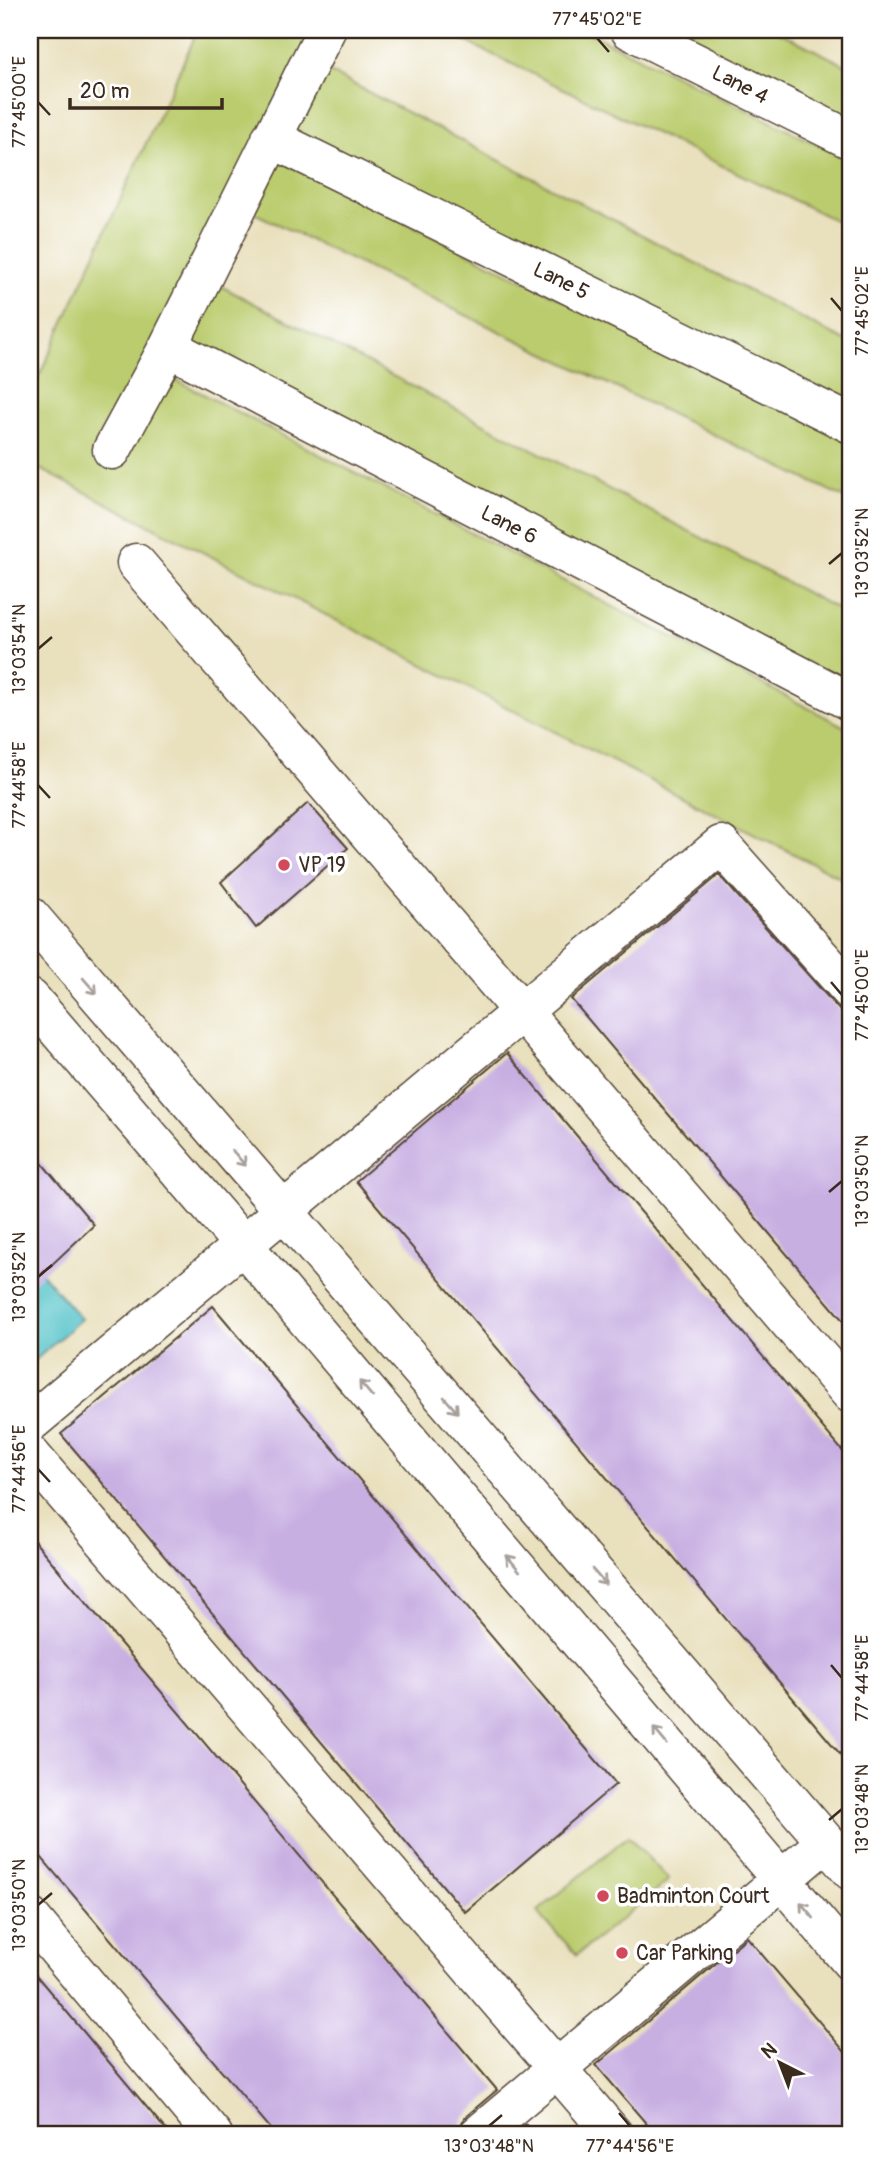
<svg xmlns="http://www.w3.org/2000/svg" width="881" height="2165" font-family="Pangolin,sans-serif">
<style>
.green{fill:#bbcc6e;stroke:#7b7b46;stroke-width:2}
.water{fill:#56c4ca;stroke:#487774;stroke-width:2}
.building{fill:#c7afe2}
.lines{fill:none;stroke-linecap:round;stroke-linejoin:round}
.minor-casing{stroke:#554536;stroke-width:41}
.minor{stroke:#fff;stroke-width:38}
.oneway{stroke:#a79f9a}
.ticks{fill:none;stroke:#3b2a1e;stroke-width:2.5}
.poi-dot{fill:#d1495b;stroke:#fff;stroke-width:2.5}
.labels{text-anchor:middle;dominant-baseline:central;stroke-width:7;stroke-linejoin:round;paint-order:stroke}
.street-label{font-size:21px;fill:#3b2a1e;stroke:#fff}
.poi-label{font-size:21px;fill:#3b2a1e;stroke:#fff;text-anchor:start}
.neatline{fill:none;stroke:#3b2a1e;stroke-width:2.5}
.ticks-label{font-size:18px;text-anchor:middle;fill:#3b2a1e}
</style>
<rect width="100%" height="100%" fill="#fff"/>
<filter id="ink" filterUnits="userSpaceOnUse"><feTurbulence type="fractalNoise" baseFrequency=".0143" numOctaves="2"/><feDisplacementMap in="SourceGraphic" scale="14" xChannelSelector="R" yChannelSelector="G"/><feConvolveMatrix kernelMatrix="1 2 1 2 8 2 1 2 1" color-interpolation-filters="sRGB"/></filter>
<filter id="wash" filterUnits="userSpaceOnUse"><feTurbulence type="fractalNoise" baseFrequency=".00686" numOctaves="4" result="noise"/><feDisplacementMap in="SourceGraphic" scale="28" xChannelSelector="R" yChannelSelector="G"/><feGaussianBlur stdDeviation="1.57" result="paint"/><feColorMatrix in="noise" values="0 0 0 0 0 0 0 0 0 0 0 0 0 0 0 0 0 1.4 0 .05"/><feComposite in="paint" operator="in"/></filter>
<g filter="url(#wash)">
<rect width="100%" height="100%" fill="#e9e0bd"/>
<!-- green -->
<path class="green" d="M198 30H321L143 363 851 730V883L30 464V396Z
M442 30H583L851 161V228Z
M662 30H775L851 68V128Z
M324 69 851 344V415L281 143Z
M273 157 851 441V501L250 211Z
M215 283 851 616V691L179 353Z
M628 1836 669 1880 577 1955 537 1912Z"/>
<!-- water -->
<path class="water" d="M30 1260 81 1319 30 1365Z"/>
<g id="blocks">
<!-- building -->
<path class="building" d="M308 803 348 848 256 928 221 882Z
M719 875 851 1023V1330L571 999Z
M507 1053 851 1461V1767L356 1181Z
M30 1149 94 1225 30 1285Z
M213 1306 616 1784 465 1912 61 1434Z
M30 1536 497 2090 464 2118 457 2135H276L30 1844Z
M747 1937 851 2059V2135H656L596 2065Z
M30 1968 88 2037 170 2135H30Z
M525 2124 535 2135H512Z"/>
</g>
</g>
<g filter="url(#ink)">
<use href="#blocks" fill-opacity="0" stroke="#554536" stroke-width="2"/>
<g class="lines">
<defs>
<path id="minor" d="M630 30 851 140
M271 138 851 424
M168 347 851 702
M112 450 168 347 326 30
M136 563 851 1394
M30 916 851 1871
M30 998 244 1246 851 1962
M30 1423 721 845 851 991
M30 1454 614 2135
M30 1917 213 2135
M478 2135 826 1842"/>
</defs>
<!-- minor casing -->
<use href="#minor" class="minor-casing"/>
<!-- minor -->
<use href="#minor" class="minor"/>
</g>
<!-- one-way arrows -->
<defs><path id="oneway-shaft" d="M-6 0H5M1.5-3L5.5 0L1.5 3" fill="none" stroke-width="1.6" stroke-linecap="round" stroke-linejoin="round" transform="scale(1.75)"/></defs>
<g class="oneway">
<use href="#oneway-shaft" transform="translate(90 986) rotate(49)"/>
<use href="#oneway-shaft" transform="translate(239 1158) rotate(49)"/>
<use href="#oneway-shaft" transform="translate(366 1389) rotate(-130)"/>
<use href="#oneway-shaft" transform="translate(451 1405) rotate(49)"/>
<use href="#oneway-shaft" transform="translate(513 1563) rotate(-130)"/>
<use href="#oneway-shaft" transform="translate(599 1577) rotate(49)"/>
<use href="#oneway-shaft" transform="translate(660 1736) rotate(-130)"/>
<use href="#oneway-shaft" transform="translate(807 1910) rotate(-130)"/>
</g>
</g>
<!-- ticks -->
<path class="ticks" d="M597 38 609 52M38 102 50 115M831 298 842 311M829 564 842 553M38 649 52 637M38 785 50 798M831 982 842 995M829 1192 842 1181M38 1277 52 1265M38 1469 50 1482M831 1665 842 1678M829 1820 842 1809M38 1905 52 1893M619 2113 630 2126M489 2126 502 2115"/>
<!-- markers -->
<g class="poi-dot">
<circle cx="284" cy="865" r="7"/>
<circle cx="603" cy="1896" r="7"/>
<circle cx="622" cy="1953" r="7"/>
</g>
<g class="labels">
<!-- street labels -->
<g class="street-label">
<text transform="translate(740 85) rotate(27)">Lane 4</text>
<text transform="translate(561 281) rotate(26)">Lane 5</text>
<text transform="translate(509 525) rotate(27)">Lane 6</text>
</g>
<!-- poi labels -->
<g class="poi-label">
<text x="298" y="865">VP 19</text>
<text x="617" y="1896">Badminton Court</text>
<text x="636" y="1953">Car Parking</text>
</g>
</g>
<!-- margin -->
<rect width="881" height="2165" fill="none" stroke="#fff" stroke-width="77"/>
<!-- north arrow -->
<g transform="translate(780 2063) rotate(318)" stroke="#ffffff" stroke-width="5" paint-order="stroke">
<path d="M0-5L12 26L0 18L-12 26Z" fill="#3b2a1e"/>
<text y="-10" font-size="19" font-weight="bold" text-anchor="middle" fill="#3b2a1e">N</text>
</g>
<!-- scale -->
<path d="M70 98v10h152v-10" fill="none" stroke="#3b2a1e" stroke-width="3.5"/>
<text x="80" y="98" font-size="21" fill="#3b2a1e" stroke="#ffffff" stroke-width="5" paint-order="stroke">20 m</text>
<rect x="38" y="38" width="804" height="2088" class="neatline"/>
<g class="ticks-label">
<text x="597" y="25">77°45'02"E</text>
<text transform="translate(19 102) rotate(-90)" y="6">77°45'00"E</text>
<text transform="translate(862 311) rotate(-90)" y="6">77°45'02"E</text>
<text transform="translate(862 553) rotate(-90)" y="6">13°03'52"N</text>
<text transform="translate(19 649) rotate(-90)" y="6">13°03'54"N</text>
<text transform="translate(19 785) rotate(-90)" y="6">77°44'58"E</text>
<text transform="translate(862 995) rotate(-90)" y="6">77°45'00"E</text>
<text transform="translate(862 1181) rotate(-90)" y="6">13°03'50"N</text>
<text transform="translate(19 1277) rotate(-90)" y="6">13°03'52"N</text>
<text transform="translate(19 1469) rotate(-90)" y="6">77°44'56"E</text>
<text transform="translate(862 1678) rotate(-90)" y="6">77°44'58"E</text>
<text transform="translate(862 1809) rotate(-90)" y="6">13°03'48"N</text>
<text transform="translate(19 1905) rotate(-90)" y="6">13°03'50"N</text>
<text x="489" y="2152">13°03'48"N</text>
<text x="630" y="2152">77°44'56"E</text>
</g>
</svg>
